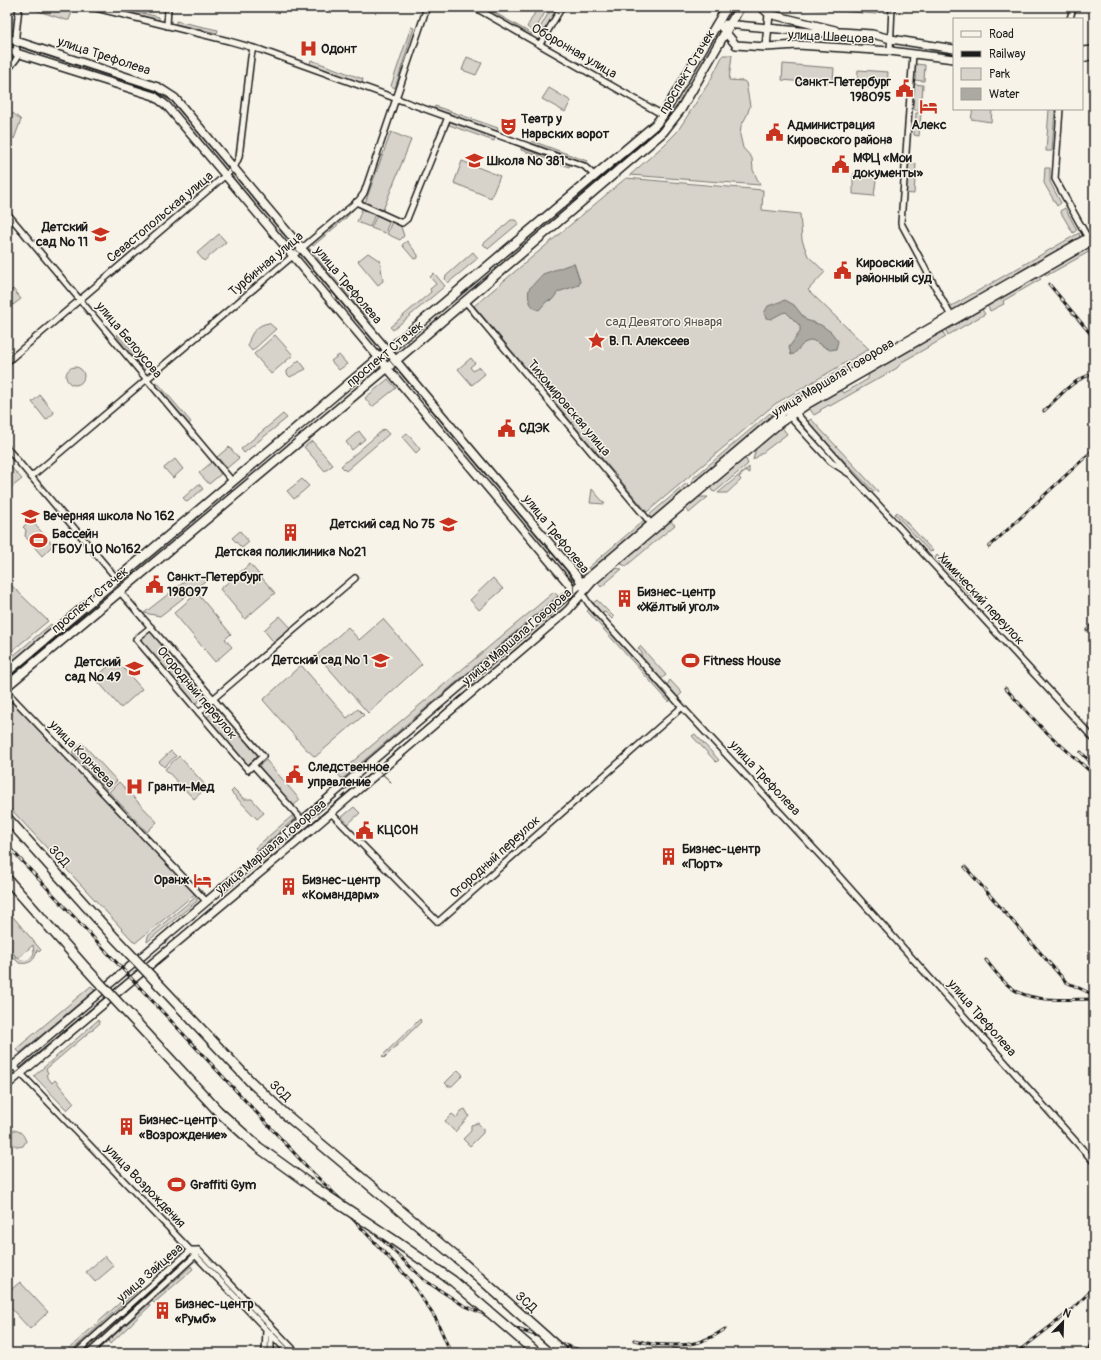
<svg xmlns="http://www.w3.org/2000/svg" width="1101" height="1360" font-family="Pangolin,sans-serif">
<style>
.green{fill:#d7d3cb;stroke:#7a7874;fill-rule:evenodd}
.water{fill:#aca9a2;stroke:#72716c}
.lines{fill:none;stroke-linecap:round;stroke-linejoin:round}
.street-casing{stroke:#1c1c1c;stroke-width:8}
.secondary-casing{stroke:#1c1c1c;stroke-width:10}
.primary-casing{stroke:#1c1c1c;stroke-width:11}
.street{stroke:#f7f3e8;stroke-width:5}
.secondary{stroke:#f7f3e8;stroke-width:7}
.primary{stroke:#f7f3e8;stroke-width:8}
.tram{stroke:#1c1c1c;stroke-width:1}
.rail-casing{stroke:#1c1c1c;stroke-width:3}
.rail{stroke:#f7f3e8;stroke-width:1.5;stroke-dasharray:4.5;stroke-linecap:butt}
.highway-bridge-casing{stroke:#1c1c1c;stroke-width:12;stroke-linecap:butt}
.highway-bridge{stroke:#f7f3e8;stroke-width:9}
.labels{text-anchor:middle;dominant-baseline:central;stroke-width:3;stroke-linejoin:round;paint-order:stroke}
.street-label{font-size:13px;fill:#1c1c1c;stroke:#f7f3e8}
.poi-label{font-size:13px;font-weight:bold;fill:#1c1c1c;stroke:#f7f3e8;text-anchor:start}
.park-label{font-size:13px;fill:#545351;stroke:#f7f3e8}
</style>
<rect width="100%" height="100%" fill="#f7f3e8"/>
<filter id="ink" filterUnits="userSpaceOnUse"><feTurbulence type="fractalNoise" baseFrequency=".025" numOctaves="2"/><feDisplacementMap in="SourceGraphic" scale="8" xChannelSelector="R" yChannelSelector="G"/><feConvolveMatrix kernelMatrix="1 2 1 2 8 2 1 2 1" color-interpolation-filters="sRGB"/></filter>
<g filter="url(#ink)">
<!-- green -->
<path class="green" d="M11 7 16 8 13 31 7 29Z
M26 7H74L69 20H66Z
M108 7H117L159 17V20Z
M480 7H485L532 34 531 36Z
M538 7H548L534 32 527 27Z
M552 7H559L542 36 537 33Z
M790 7H879V11L876 14Z
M176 21 218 30 217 33 176 24Z
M411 27 414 28 395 88 391 86Z
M723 55H732L729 80 744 81 746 83 750 106 747 115 741 126 740 135 743 148 752 158 753 170 760 185 630 175 664 145 677 132 710 81Z
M467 57 482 63 476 75 462 70Z
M311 60 363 79 362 83 310 64Z
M783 64 834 68 833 82 827 81V84L782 80Z
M916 64 925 65 924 81 914 80Z
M858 70 888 72 887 88 863 87V84H857Z
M914 84 923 85 921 111 912 109Z
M549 88 571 101 565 112 542 99Z
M435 106 498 128 497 131 434 108Z
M973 109 992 110 991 122 971 119Z
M1049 109H1055L1052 151H1046Z
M13 113 21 120 14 139 7 132V121Z
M916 113H921L919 136 914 135Z
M450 122 495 138 494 141 449 125Z
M391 132 411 140 383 210 365 203Z
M532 141 587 161 586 163 531 143Z
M521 148 570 165 569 167 521 150Z
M462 161 500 176 491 198 454 183Z
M907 163 916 164 914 194 904 193Z
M1045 168H1050V182L1061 203 1057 206 1044 183Z
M860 171 877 172 874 196 853 194V176L855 172Z
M626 178 763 190 762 210 800 214 802 240 808 256 825 272 808 290 869 349 775 404 647 512 474 306Z
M1065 208 1077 230 1073 233 1060 211Z
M354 209 346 218 313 246 311 244 313 242Z
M362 209 375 214 370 227 357 222Z
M377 215 390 220 385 233 371 228Z
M511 220H515L519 223 488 249 483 244Z
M392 221 400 224 404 236 400 240 387 234Z
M1079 233 1080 238 955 310 948 308Z
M219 234 226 242 204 261 197 253Z
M407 241 418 255V258L414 259 402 245Z
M1094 244V249L1046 276 1045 272Z
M309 248 371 322 370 324 310 253Z
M473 252 478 258 448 283 445 279 446 276Z
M368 253 380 261 383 281 378 285 358 261Z
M434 273 445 286 393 330 390 327 431 292 430 289 436 284 430 277Z
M1038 276 1041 279 1003 301 1004 304 990 311 987 305Z
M13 289 21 299 13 305 7 298V294Z
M981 308 985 314 948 335 945 329Z
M269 323 276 329 252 351 248 346C249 335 257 324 269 323Z
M942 331 946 337 902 362 897 368 830 406 829 405 820 410 821 411 814 415 809 408 839 390 844 393 868 379 869 373Z
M117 334 146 368 144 370 118 338Z
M275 335 293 355 271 374 254 354Z
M871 352 873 356 776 414 773 410 793 397Z
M339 355 347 364 339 370 331 361Z
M471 358 475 363 470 367 473 371 479 367 485 374 472 385 458 369Z
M299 360 306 369 290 377 287 374V371Z
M66 376a9 9 0 1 1 18 0a9 9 0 1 1-18 0Z
M388 379 396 388 372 407 365 398Z
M157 382 191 422 189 424 155 383Z
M40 395 54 413 46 420 32 402Z
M770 413 773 416 695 483 691 480Z
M283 414 287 418 244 453 241 449Z
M811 419 877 490 878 492 873 491 807 422Z
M781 426 787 434 753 460 756 448Z
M384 429 389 434 346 471 341 466Z
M359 431 365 439 352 450 346 442Z
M407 433 420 449 416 453 402 437Z
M312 441 333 465 325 471 304 447Z
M229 447 239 458 227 468 217 457Z
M175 459 183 469 173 478 164 468Z
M742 459H746L748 464 715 492 712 491 710 486Z
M212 462 221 474 209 484 199 473Z
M10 466 22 479 7 491V468Z
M749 467V473L746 471 739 477 741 480 727 493H718Z
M302 479 309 486 294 499 287 491Z
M687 483 689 488 653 519 648 516Z
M199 484 203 489 187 502 183 498Z
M592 489 605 504 590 503Z
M698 497H708L689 513 686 507Z
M897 512 933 551 930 552 895 514Z
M31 520 53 545 42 556 25 536 26 530 23 527Z
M644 520 647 524 591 571 588 568Z
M670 521 675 525 626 566 621 564V562Z
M240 531 249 542 242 548 232 538Z
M937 555 976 598H972L935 558Z
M250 564 275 593 245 619 220 589Z
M613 568 622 569 601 587 598 583Z
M197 572 205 581 160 616 144 613Z
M493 578 503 589 479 610 470 600Z
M7 581 48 621 7 655Z
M554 592 558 596 342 779 338 774Z
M197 593 231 634 225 639 232 647 215 662 174 613Z
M597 600 614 617 612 619 605 612 602 613 593 603Z
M589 609 670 700 669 702 587 611Z
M280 616 292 629 275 644 264 630Z
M383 619 422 664 368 713 317 655 348 627 359 640Z
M51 624 54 628 7 668V661Z
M151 630 206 695 194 705 140 640Z
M640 646 666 675 661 679 641 657 642 653 638 648Z
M116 660 142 689 121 708 95 678Z
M301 665 347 718 358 709 364 715 315 757 305 748 263 700Z
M670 680 682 693 678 697 667 685Z
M11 700 195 894 135 943 7 805V703Z
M218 708 258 756 246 766 206 718Z
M695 734 719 760 716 762 692 736Z
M82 743 117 781 107 790 72 752Z
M171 751 176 756 164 767 159 762Z
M179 756 207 787 194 799 165 769Z
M266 760 300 800 293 806 259 766Z
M119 782 157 822 147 832 109 792Z
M234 789 244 799H252L264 813 257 819 231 792Z
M354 807 360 813 348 824 342 817Z
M293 815V820L258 851 255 848Z
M197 896V901L147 942 148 936Z
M8 911 41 950 39 952 37 950C36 960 29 965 19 963L7 951V946L17 958 7 945V924L11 920 7 919ZM33 945 34 953C31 960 25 963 18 958Z
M91 986 95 990 20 1053 16 1049Z
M420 1019 421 1022 384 1058 382 1056Z
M98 1020 100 1023 46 1069 48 1073 46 1075 52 1083 55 1080 74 1103 67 1110 34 1076Z
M458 1070 463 1075 452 1086H448L445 1083Z
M465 1109 469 1116 455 1132 445 1121 452 1114 457 1118 461 1111Z
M478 1123 483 1129V1133L470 1146 463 1139 471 1131V1125Z
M13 1130C21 1131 23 1134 26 1141L23 1146 18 1147C11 1144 9 1140 9 1132Z
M105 1256 114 1266 95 1282 86 1272Z
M191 1266 193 1269 154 1303 152 1301Z
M20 1282 48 1312 30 1329 7 1304V1293Z
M134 1290 136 1292 69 1353H64Z
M149 1304 150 1306 110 1344 108 1341Z"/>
<!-- water -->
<path class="water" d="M574 263 580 281 579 285 558 292 552 300 547 301 539 310C530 308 527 298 529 289L543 274Z
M785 300 794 305 806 320 821 325 831 332 838 341 836 349 830 350 812 340 804 343 794 354 791 355 789 347 800 332V326L786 312 782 313 771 319 766 318 764 313 768 306Z"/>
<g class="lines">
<defs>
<path id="street" d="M92 7 229 41 261 50 584 166 594 175
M474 7 663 115
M1070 19 1073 7
M167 26 168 7
M540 44 562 7
M890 51 892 7
M913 54 901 223 952 318
M7 71 17 58 16 35 19 7
M1060 109 1055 179 1089 240
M356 202 402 223 407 219 448 117
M7 213 233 482
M465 301 653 526
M7 362 234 168 239 157 251 57 253 48
M788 409 795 412 851 475 831 462 789 416Z
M7 448 117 579
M851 475 1094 739
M31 477 359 200 364 193 427 7
M120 592 161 639 263 756 248 770 136 639 151 627
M583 595 589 604 682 707 830 866 1094 1162
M7 692 206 901
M199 713 213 699 355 578
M253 765 302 820
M331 813 438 922 682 707
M7 1059 289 1353
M198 1250 297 1353
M76 1353 191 1250H198
M89 1353 197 1254
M265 1353 266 1329
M271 1353V1333"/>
<path id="secondary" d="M761 7 769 14 835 30
M718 23 736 45 766 47 798 45 890 51 954 59
M726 24 821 33 841 32 872 34 891 39 954 49
M7 38 158 87 175 98 573 571 581 582 582 586
M766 47 769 14
M7 50 154 96 167 106 573 589
M1082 51 1094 50
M1082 58 1094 55
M7 1071 783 412 1094 234
M7 1085 311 830 568 610 593 581 780 423 808 404 1094 240"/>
<path id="primary" d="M7 672 656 124 663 115 727 7
M7 686 387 368 663 132 681 109 740 7"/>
</defs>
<!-- street casing -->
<use href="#street" class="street-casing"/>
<!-- secondary casing -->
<use href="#secondary" class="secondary-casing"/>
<!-- primary casing -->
<use href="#primary" class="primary-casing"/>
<!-- street -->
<use href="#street" class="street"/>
<!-- secondary -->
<use href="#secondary" class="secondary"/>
<!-- primary -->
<use href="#primary" class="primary"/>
<!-- tram -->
<path class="tram" d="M7 43 155 91 168 97 569 574C579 590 572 602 559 613L7 1081
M370 770H378L391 782"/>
<defs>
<path id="rail" d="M1049 284 1094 338
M1044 411C1059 397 1073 378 1094 374
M989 547 1094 449
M1087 630 1094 623
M1005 688 1043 729 1094 775
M1081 752 1094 766
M7 845 310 1170 424 1280 463 1305 520 1330 588 1353
M965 867 1066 982 1094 995
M986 960C993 969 1000 979 1009 986 1030 1004 1067 999 1094 999
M351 1217 409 1279 436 1319 451 1353
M634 1340 656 1345
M651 1344C681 1346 699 1347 725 1329
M673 1349 693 1353
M712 1351 720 1353
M1016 1353 1068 1313 1094 1288
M1087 1353 1094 1340"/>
</defs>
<!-- rail casing -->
<use href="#rail" class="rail-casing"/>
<!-- rail -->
<use href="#rail" class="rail"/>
<defs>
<path id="highway-bridge" d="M7 818 113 936 251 1082 285 1114 463 1263 564 1353
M7 879 83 965 218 1111 258 1147 312 1186 395 1241 453 1281 537 1353"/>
</defs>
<!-- highway-bridge casing -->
<use href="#highway-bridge" class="highway-bridge-casing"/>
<!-- highway-bridge -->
<use href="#highway-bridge" class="highway-bridge"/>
</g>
</g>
<!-- icons -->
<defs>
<symbol id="hospital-bare" viewBox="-9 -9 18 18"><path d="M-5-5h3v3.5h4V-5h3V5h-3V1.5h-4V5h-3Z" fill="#c8321e" stroke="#f7f3e8" stroke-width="2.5" paint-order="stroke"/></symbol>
<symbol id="civic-bare" viewBox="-9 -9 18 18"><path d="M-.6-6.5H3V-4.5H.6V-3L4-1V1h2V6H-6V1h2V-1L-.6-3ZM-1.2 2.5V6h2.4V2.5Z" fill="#c8321e" stroke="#f7f3e8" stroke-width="2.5" paint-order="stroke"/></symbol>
<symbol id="hotel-bare" viewBox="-9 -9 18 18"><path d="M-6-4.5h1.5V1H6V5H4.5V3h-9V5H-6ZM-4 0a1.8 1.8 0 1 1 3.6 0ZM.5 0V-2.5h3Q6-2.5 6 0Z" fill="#c8321e" stroke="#f7f3e8" stroke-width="2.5" paint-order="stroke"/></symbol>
<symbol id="theatre-bare" viewBox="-9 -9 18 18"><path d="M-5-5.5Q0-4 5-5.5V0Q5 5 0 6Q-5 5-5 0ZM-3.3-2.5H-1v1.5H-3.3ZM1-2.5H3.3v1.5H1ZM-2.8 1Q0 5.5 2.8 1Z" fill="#c8321e" stroke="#f7f3e8" stroke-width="2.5" paint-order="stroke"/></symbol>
<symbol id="school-bare" viewBox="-9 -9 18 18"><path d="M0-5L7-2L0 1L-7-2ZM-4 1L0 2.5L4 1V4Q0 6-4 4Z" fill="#c8321e" stroke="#f7f3e8" stroke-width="2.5" paint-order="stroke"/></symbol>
<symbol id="sight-bare" viewBox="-9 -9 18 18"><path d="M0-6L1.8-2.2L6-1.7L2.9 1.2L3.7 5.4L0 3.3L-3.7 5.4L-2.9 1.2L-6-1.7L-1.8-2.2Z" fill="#c8321e" stroke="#f7f3e8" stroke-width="2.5" paint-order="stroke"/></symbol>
<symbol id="building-bare" viewBox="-9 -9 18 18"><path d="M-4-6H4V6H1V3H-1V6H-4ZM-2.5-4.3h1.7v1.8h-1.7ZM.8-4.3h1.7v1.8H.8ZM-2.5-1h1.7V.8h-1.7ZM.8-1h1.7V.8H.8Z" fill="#c8321e" stroke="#f7f3e8" stroke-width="2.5" paint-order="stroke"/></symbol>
<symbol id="stadium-bare" viewBox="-9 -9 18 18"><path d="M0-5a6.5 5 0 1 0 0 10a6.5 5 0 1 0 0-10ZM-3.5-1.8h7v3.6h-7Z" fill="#c8321e" stroke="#f7f3e8" stroke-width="2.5" paint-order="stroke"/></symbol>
</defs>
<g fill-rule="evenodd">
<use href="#hospital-bare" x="296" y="36" width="25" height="25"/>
<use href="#civic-bare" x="892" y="76" width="25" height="25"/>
<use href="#hotel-bare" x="916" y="94" width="25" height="25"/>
<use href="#theatre-bare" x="496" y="114" width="25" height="25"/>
<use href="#civic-bare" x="762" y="120" width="25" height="25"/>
<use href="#school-bare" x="462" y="148" width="25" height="25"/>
<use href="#civic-bare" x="828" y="152" width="25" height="25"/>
<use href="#school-bare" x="88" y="222" width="25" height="25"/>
<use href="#civic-bare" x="830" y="258" width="25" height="25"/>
<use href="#sight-bare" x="584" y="328" width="25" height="25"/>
<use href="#civic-bare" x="494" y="416" width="25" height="25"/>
<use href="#school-bare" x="18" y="504" width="25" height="25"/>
<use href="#school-bare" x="436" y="512" width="25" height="25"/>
<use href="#building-bare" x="278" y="520" width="25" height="25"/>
<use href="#stadium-bare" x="26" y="528" width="25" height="25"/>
<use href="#civic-bare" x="142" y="572" width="25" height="25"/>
<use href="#building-bare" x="612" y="586" width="25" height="25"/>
<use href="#school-bare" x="368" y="648" width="25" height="25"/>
<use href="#stadium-bare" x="678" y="648" width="25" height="25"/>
<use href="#school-bare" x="122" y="656" width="25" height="25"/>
<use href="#civic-bare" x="282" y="762" width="25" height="25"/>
<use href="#hospital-bare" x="122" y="774" width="25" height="25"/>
<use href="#civic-bare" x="352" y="818" width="25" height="25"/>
<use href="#building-bare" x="656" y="844" width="25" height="25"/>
<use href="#hotel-bare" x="190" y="868" width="25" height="25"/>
<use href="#building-bare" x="276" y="874" width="25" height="25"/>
<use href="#building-bare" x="114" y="1114" width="25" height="25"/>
<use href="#stadium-bare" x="164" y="1172" width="25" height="25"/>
<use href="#building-bare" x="150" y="1298" width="25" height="25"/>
</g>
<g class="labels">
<!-- street labels -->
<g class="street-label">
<text transform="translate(831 37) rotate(3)">улица Швецова</text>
<text transform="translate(574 51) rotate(30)">Оборонная улица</text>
<text transform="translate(104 56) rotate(18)">улица Трефолева</text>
<text transform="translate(687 72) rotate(-59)">проспект Стачек</text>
<text transform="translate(160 217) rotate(-40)">Севастопольская улица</text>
<text transform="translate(266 264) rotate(-40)">Турбинная улица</text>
<text transform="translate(348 285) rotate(50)">улица Трефолева</text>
<text transform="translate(129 340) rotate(50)">улица Белоусова</text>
<text transform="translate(385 354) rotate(-40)">проспект Стачек</text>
<text transform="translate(833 378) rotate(-31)">улица Маршала Говорова</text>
<text transform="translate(569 408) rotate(50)">Тихомировская улица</text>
<text transform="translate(556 534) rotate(51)">улица Трефолева</text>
<text transform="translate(981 599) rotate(47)">Химический переулок</text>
<text transform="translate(90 600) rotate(-40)">проспект Стачек</text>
<text transform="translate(517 637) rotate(-41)">улица Маршала Говорова</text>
<text transform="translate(197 693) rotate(50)">Огородный переулок</text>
<text transform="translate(82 754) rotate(46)">улица Корнеева</text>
<text transform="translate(765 778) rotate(47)">улица Трефолева</text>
<text transform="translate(271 847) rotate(-40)">улица Маршала Говорова</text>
<text transform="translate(59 856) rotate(48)">ЗСД</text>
<text transform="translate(495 857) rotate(-42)">Огородный переулок</text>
<text transform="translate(982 1018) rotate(49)">улица Трефолева</text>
<text transform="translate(280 1091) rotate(43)">ЗСД</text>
<text transform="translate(145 1186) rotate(46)">улица Возрождения</text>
<text transform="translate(150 1273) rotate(-41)">улица Зайцева</text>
<text transform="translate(526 1302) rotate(42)">ЗСД</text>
</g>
<!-- poi labels -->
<g class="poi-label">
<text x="321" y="49">Одонт</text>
<text x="891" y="82" text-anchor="end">Санкт-Петербург<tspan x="891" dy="15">198095</tspan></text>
<text x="521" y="119">Театр у<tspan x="521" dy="15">Нарвских ворот</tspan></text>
<text x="787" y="125">Администрация<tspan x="787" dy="15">Кировского района</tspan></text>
<text x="929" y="125" text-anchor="middle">Алекс</text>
<text x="853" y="158">МФЦ «Мои<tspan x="853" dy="15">документы»</tspan></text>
<text x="487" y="161">Школа № 381</text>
<text x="88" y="227" text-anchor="end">Детский<tspan x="88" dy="15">сад № 11</tspan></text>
<text x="856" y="263">Кировский<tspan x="856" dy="15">районный суд</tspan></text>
<text x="609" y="341">В. П. Алексеев</text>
<text x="519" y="428">СДЭК</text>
<text x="43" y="516">Вечерняя школа № 162</text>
<text x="435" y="524" text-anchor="end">Детский сад № 75</text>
<text x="52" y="534">Бассейн<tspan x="52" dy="15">ГБОУ ЦО №162</tspan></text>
<text x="291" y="552" text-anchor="middle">Детская поликлиника №21</text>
<text x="167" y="577">Санкт-Петербург<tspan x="167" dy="15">198097</tspan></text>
<text x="637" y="592">Бизнес-центр<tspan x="637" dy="15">«Жёлтый угол»</tspan></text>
<text x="368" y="660" text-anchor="end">Детский сад № 1</text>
<text x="703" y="661">Fitness House</text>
<text x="121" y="662" text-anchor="end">Детский<tspan x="121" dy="15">сад № 49</tspan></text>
<text x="308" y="767">Следственное<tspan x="308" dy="15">управление</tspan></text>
<text x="148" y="787">Гранти-Мед</text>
<text x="377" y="830">КЦСОН</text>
<text x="682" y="849">Бизнес-центр<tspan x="682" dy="15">«Порт»</tspan></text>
<text x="189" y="880" text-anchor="end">Оранж</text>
<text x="302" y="880">Бизнес-центр<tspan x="302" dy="15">«Командарм»</tspan></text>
<text x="139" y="1120">Бизнес-центр<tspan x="139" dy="15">«Возрождение»</tspan></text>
<text x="190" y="1185">Graffiti Gym</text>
<text x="175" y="1304">Бизнес-центр<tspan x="175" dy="15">«Румб»</tspan></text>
</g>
<!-- park labels -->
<g class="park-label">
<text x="664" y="322">сад Девятого Января</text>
</g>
</g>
<!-- margin -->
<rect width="1101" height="1360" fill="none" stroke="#f7f3e8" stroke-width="24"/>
<rect x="12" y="12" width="1077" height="1336" fill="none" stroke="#1c1c1c" stroke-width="1.5" filter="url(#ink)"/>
<!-- legend -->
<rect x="953" y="18" width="130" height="92" fill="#f7f3e8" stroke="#9f9d96"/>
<rect x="961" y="31" width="20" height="6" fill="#f7f3e8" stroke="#9f9d96"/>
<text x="989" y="38" font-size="12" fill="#1c1c1c">Road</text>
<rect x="961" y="51" width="20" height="6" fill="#1c1c1c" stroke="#9f9d96"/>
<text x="989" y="58" font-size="12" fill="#1c1c1c">Railway</text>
<rect x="961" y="68" width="20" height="12" fill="#d7d3cb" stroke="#9f9d96"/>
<text x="989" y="78" font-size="12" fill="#1c1c1c">Park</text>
<rect x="961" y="88" width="20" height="12" fill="#aca9a2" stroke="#9f9d96"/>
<text x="989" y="98" font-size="12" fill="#1c1c1c">Water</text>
<!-- north arrow -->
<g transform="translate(1063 1322) rotate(23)" stroke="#f7f3e8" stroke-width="3" paint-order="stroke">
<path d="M0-3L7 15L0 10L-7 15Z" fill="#1c1c1c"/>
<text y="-6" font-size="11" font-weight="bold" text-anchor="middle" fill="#1c1c1c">N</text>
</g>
</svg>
